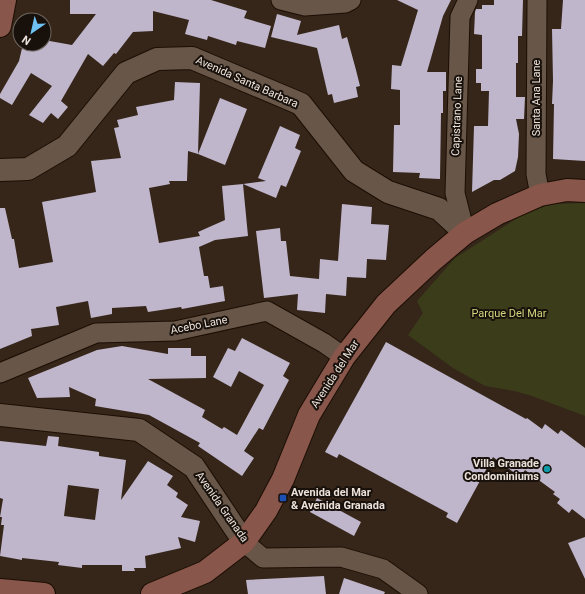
<svg xmlns="http://www.w3.org/2000/svg" width="585" height="594" font-family="Roboto,sans-serif">
<style>
.green{fill:#3a3c1a}
.building{fill:#bfb6cc;fill-rule:evenodd}
.lines{fill:none;stroke-linecap:round;stroke-linejoin:round}
.minor-casing{stroke:#1c0e04;stroke-width:21}
.tertiary-casing{stroke:#1c0e04;stroke-width:24}
.secondary-casing{stroke:#1c0e04;stroke-width:24}
.minor{stroke:#685648;stroke-width:19}
.tertiary{stroke:#685648;stroke-width:22}
.secondary{stroke:#88564a;stroke-width:22}
.culture-dot{fill:#0f9aa8;stroke:#17100b;stroke-width:1.5}
.transit-dot{fill:#1a4fb4;stroke:#17100b;stroke-width:1.5}
.labels{text-anchor:middle;dominant-baseline:central;stroke-width:4;stroke-linejoin:round;paint-order:stroke}
.street-label{font-size:11px;fill:#ece2da;stroke:#17100b}
.park-label{font-size:11px;fill:#d1d67d;stroke:#17100b}
.poi-label{font-size:11px;font-weight:bold;fill:#ece2da;stroke:#17100b;text-anchor:end}
</style>
<rect width="100%" height="100%" fill="#352619"/>
<!-- green -->
<path class="green" d="M585 203V416L532 396 514 391 485 386 453 368 408 335 423 313 417 301 455 258 522 215 550 204Z"/>
<!-- building -->
<path class="building" d="M70 0H211L247 11 244 18 271 26 265 48 237 41 236 45 208 36 207 40 185 34 189 20 153 11V31L133 32 116 54 114 53 103 66 88 54 61 101 68 107 58 119 51 113 43 123 29 115 52 86 31 73 12 105 0 98V94L19 61 23 44H44V40L72 45 96 14H70Z
M397 0H451L443 16 427 72H446V91H443V113H441L440 179 419 178 420 173 393 172 394 125H400V90L391 89 392 65 401 66 418 10Z
M494 0H523L522 36H518V63H516V97H525L524 119H516L519 134 518 157 515 171 500 180H494L472 192 474 126H488L489 91H481V83H476V69H482V35L474 34 475 12 476 9H482V5H494Z
M563 0H585V161L553 159 554 104H552L553 81 552 29H561Z
M277 14 301 21 297 35 339 25 342 39 347 37 356 70 360 86 356 87 358 97 334 103 332 94 328 95 317 48 271 37Z
M175 82 200 83 198 154 188 151 187 181H169L170 184 149 188 159 243 200 236 198 232 225 220 222 186 243 184 248 236 215 240 199 247 204 276H208L210 288 223 286 225 301 182 309 181 307 148 312 146 306 112 308V314L91 318 88 301 56 307 59 325 31 329 32 336 0 349V208H5L12 239H14L19 268 53 262 42 202 96 192 91 161 121 158 114 128 119 127 117 120 138 115 136 107 174 100Z
M220 98 247 109 225 165 198 154Z
M280 126 300 135 295 148 301 151 286 187 281 185 276 198 243 184 266 181 258 178Z
M342 204 372 207 371 224 389 225 386 260 367 259 366 278 347 277 346 296 326 294 325 313 297 310 298 294 264 298 256 231 280 228 281 241H286L290 276 319 279 320 259 338 261Z
M242 338 290 363 283 376 289 380 263 430 259 428 244 451 254 458 242 476 198 446 200 443 149 415 95 406 96 399 69 387 70 397 37 398 28 378 97 350 122 346 168 354V348H191V356H206V378L148 379 205 410 202 417 222 429 224 427 237 435 264 385 239 371 231 387 213 377 228 348 235 351Z
M386 342 526 419 527 418 542 429 545 424 558 434 561 430 585 448V519L572 509 569 513 557 503 560 499 553 494 555 492 525 470 520 477 493 457 457 523 446 517 448 513 363 467 339 454 337 458 325 452Z
M48 436 59 437 58 446 99 452V456L126 460 121 500 148 461 173 476 167 485 178 493 176 497 188 505 181 517 200 521 195 542 178 537 181 548 145 556 146 568H134L135 571H122V565H82V568L58 565 59 562 22 558V560L0 556 4 525H1L2 517H0L3 499 0 498V441L46 446ZM68 485 99 489 95 520 64 516Z
M317 498 361 522 354 536 310 512Z
M585 537V579L568 543Z
M324 576 326 594H248L246 580Z
M344 578 385 592 384 594H339Z"/>
<g class="lines">
<defs>
<path id="minor" d="M281 0 305 6 345 3 351 0
M537 0 536 174 540 195
M465 233 455 193 460 17 468 0
M0 373 96 333 175 331 267 311 324 343 344 357
M244 542 263 558 341 557 383 569 418 594"/>
<path id="tertiary" d="M0 170 28 169 67 146 126 73 157 59 192 58 301 104 354 171 388 192 439 209 465 233
M0 415 139 430 194 467 244 542"/>
<path id="secondary" d="M0 26 5 0
M0 590 44 594
M152 594 205 572 244 542 266 511 283 479 309 415 344 357 386 304 433 260 465 233 497 214 540 195 567 190 585 191"/>
</defs>
<!-- minor casing -->
<use href="#minor" class="minor-casing"/>
<!-- tertiary casing -->
<use href="#tertiary" class="tertiary-casing"/>
<!-- secondary casing -->
<use href="#secondary" class="secondary-casing"/>
<!-- minor -->
<use href="#minor" class="minor"/>
<!-- tertiary -->
<use href="#tertiary" class="tertiary"/>
<!-- secondary -->
<use href="#secondary" class="secondary"/>
</g>
<!-- markers -->
<circle class="culture-dot" cx="547" cy="469" r="4"/>
<rect class="transit-dot" x="279" y="494" width="8" height="8" rx="2"/>
<g class="labels">
<!-- street labels -->
<g class="street-label">
<text transform="translate(247 82) rotate(24)">Avenida Santa Barbara</text>
<text transform="translate(536 98) rotate(-90)">Santa Ana Lane</text>
<text transform="translate(457 116) rotate(-88)">Capistrano Lane</text>
<text transform="translate(199 325) rotate(-11)">Acebo Lane</text>
<text transform="translate(335 374) rotate(-57)">Avenida del Mar</text>
<text transform="translate(222 507) rotate(55)">Avenida Granada</text>
</g>
<!-- park labels -->
<g class="park-label">
<text x="509" y="313">Parque Del Mar</text>
</g>
<!-- poi labels -->
<g class="poi-label">
<text x="539" y="463">Villa Granade<tspan x="539" dy="13">Condominiums</tspan></text>
<text x="291" y="492" text-anchor="start">Avenida del Mar<tspan x="291" dy="13">&amp; Avenida Granada</tspan></text>
</g>
</g>
<!-- north arrow -->
<g transform="translate(32 32) rotate(214)"><circle r="19" fill="#17100b" stroke="#6c645e"/>
<path d="M0-3L7 15L0 10L-7 15Z" fill="#6fc2f4"/>
<text y="-6" font-size="11" font-weight="bold" text-anchor="middle" fill="#ece2da">N</text>
</g>
</svg>
